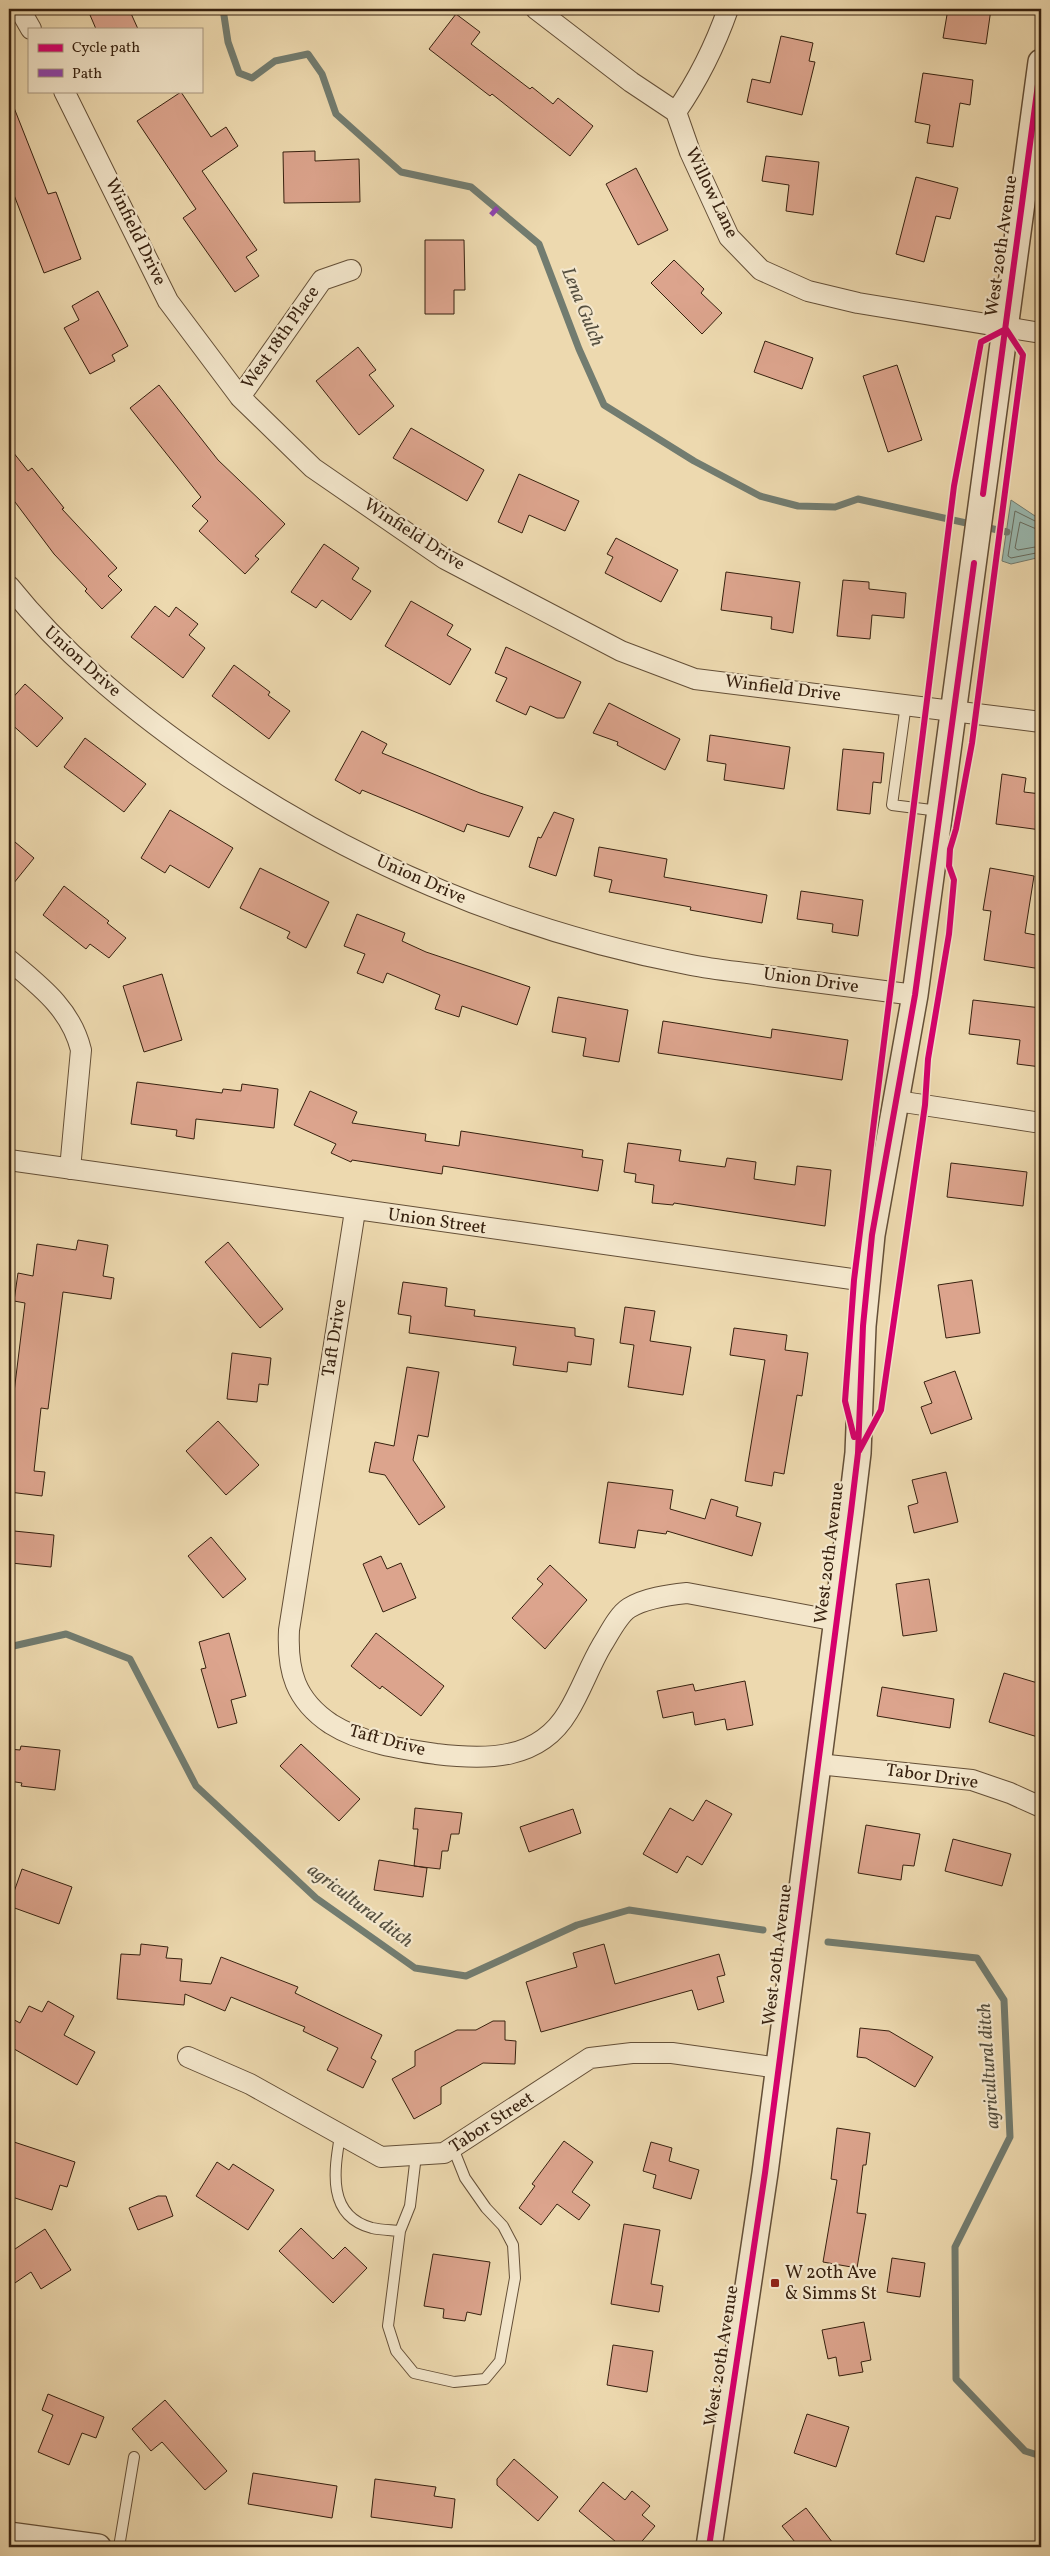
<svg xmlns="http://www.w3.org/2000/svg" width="1050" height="2556" font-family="Vollkorn,serif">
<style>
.water{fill:#9ab9b0;stroke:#727c70}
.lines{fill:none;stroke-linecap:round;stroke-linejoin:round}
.shore{stroke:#686d60;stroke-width:1}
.stream{stroke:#727c70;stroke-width:7}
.building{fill:#dca48d;stroke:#37210f}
.service-casing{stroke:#644f37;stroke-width:12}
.minor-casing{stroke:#644f37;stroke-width:22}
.tertiary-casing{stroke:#644f37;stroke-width:28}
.service{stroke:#f3e6cb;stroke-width:10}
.minor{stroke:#f3e6cb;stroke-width:20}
.tertiary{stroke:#f3e6cb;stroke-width:25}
.quiet{stroke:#8e44ad;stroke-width:5;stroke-dasharray:10 5;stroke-linecap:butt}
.cycleway-casing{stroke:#f3e6cb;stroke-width:9}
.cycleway{stroke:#d6006c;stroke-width:6}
.poi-dot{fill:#8f2418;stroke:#f3e6cb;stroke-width:2}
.labels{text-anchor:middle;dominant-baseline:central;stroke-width:4.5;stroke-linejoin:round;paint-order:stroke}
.street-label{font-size:18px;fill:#37210f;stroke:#f3e6cb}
.poi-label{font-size:18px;fill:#37210f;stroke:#f3e6cb;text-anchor:start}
.water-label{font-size:19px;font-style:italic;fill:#554f3f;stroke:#f3e6cb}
</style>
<rect width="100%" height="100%" fill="#edd9af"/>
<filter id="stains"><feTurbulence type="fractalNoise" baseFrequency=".004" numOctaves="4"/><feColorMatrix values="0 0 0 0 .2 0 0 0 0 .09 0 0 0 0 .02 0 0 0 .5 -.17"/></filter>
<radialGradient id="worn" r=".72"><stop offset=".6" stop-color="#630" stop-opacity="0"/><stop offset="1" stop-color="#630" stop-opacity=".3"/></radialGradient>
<!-- water -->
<path class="water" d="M1011 500 1041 520V557L1011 564 1002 561Z"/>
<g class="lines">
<!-- shore -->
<path class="shore" d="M1041 524 1015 511 1008 556 1011 558 1041 552
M1041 531 1020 522 1015 548 1018 550 1041 546"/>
<!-- stream -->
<path class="stream" d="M223 9 228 42 239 73 252 78 275 61 308 54 322 74 336 114 401 172 471 187 539 244 579 349 604 405 694 461 760 496 798 506 835 507 858 499 1007 532
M9 1647 66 1634 130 1659 196 1786 316 1898 415 1968 466 1976 577 1925 629 1910 763 1930
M828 1942 977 1958 1004 2000 1010 2137 955 2247 956 2379 1025 2451 1041 2456"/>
</g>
<!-- building -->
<path class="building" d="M93 9H129L138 29H96L90 15 95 13Z
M948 9H991L986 44 943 38Z
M456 14 480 32 471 44 530 89 532 87 553 104 558 98 593 126 570 156 492 94 490 96 429 49Z
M781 36 813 43 809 61 815 62 802 115 747 102 752 79 770 83Z
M923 73 973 80 970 105 960 103 953 147 927 143 930 125 915 122Z
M181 92 211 137 226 127 238 146 202 171 257 250 246 257 259 276 235 292 183 218 196 209 137 121Z
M9 95 48 194 56 192 81 259 44 273 9 182Z
M315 151V161L359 159 360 202 284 203 283 152Z
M766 156 819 162 813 215 786 211 789 185 762 181Z
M636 168 668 230 638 245 606 184Z
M916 177 958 188 950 219 936 216 924 262 896 254Z
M425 240H464L465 290H454V314H425Z
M674 260 704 289 701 293 722 313 702 334 651 283Z
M98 291 128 346 112 355 115 361 90 374 64 328 79 320 72 306Z
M765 341 813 358 802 389 754 372Z
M358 347 376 370 369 375 394 406 359 435 316 381Z
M897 365 922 440 888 452 863 376Z
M159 385 218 460 285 524 255 556 259 559 245 574 199 531 208 521 192 506 201 497 130 408Z
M411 428 484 470 467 501 393 458Z
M9 447 28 471 32 468 64 508 62 509 117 568 108 576 122 590 102 609 85 591 87 589 54 554 9 494Z
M519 474 579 501 565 531 529 515 522 533 498 522Z
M616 538 678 570 661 602 605 573 613 557 607 554Z
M324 544 359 568 352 579 371 591 351 620 322 600 316 608 291 592Z
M726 572 800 582 793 633 771 629 772 617 721 610Z
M843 580 869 582V589L906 593 904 618 872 615 870 639 837 636Z
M411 601 453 625 447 635 471 649 450 685 385 646Z
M155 606 169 617 176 607 198 624 189 635 205 648 183 678 131 637Z
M506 647 581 682 564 718H557L530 706 526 715 496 701 507 678 495 673Z
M234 665 270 692 268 695 290 711 269 739 212 696Z
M25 684 63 718 37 747 9 722V702Z
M609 703 680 739 665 770 617 745 618 742 593 733Z
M362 731 387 744 382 753 480 793 523 807 509 837 467 824 464 832 362 790 360 794 335 780Z
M710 735 790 747 784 789 724 780 726 764 707 761Z
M85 738 146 784 124 812 64 767Z
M843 749 884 753 881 783 873 782 870 814 837 810Z
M1002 774 1026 778 1024 792 1041 794V830L996 824Z
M170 810 233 848 209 888 170 865 165 873 141 858Z
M554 812 574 819 556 876 529 867 538 837 541 838Z
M9 837 34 858 9 889Z
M599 847 667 859 664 877 767 895 762 923 690 910 691 907 609 892 612 880 594 876Z
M260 868 329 902 306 948 287 938 290 932 240 908Z
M990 868 1034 876 1025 933 1041 936V969L984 960 991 911 983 910Z
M64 886 109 921 107 923 126 938 109 958 90 944 86 949 43 915Z
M801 891 863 900 858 936 832 932 833 924 797 919Z
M357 914 405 933 402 941 426 952 530 987 517 1025 462 1006 459 1017 435 1009 440 995 387 973 383 983 357 973 365 954 344 946Z
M162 974 182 1040 144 1052 123 986Z
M558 997 628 1010 619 1062 583 1056 586 1038 552 1032Z
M973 1000 1041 1008V1067L1017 1064 1020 1040 969 1034Z
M663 1021 771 1038 772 1029 848 1040 842 1080 658 1053Z
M137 1082 222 1093 223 1089 241 1091 242 1084 278 1089 274 1128 196 1119 194 1139 176 1136 177 1130 131 1124Z
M310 1091 357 1112 352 1123 426 1134 425 1141 459 1146 461 1131 583 1150 582 1157 603 1160 598 1191 443 1166 442 1174 352 1160 351 1162 331 1153 336 1144 294 1125Z
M628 1143 681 1150 679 1161 725 1167 727 1158 756 1162 754 1179 795 1185 797 1166 831 1170 825 1226 674 1203 673 1205 652 1203 654 1185 635 1182 636 1174 624 1172Z
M951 1163 1027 1172 1023 1206 947 1197Z
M78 1240 108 1245 103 1276 114 1278 111 1299 63 1292 48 1409 41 1408 34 1471 45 1472 42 1496 9 1492V1433L25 1303 14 1301 18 1273 33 1276 37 1244 76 1250Z
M228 1242 283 1309 260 1328 205 1262Z
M972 1280 980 1333 946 1338 938 1285Z
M403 1282 447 1288 445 1306 475 1310 474 1316 575 1328V1336L594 1339 591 1365 568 1362 567 1372 513 1365 516 1347 409 1333 411 1316 398 1314Z
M625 1307 655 1311 650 1341 691 1347 683 1395 628 1387 634 1345 620 1343Z
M734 1328 787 1335 785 1350 808 1353 802 1396 797 1395 784 1474 774 1472 772 1486 745 1481 765 1360 730 1355Z
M232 1353 271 1358 268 1385 259 1384 257 1402 227 1399Z
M407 1367 439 1372 428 1437 418 1435 413 1460 445 1507 419 1525 385 1475 369 1472 375 1442 394 1446Z
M955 1371 972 1419 931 1434 921 1407 932 1403 924 1382Z
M218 1421 259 1465 226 1495 186 1451Z
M946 1472 958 1522 914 1533 908 1506 918 1503 912 1480Z
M608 1482 673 1490 670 1509 705 1519 711 1499 738 1507 736 1516 761 1523 752 1556 667 1531 666 1534 638 1530 635 1548 599 1543Z
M14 1531 54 1535 51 1567 11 1563Z
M211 1537 246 1579 223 1598 188 1556Z
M381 1556 387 1569 401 1563 416 1598 383 1612 363 1564Z
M550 1565 587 1600 545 1649 512 1618 543 1584 537 1579Z
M929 1579 937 1631 903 1636 896 1584Z
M229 1633 246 1696 231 1700 237 1723 218 1728 201 1669 206 1668 199 1642Z
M376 1633 444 1686 421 1716 382 1686 380 1689 351 1666Z
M1004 1673 1041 1684V1738L989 1722Z
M745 1681 753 1725 727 1730 725 1719 695 1725 693 1712 663 1718 657 1691 693 1684 695 1691Z
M882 1687 954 1699 950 1728 877 1716Z
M301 1744 360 1799 339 1821 280 1766Z
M21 1746 60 1750 55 1790 21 1786 22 1783 9 1781V1749L20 1750Z
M706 1800 732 1814 702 1865 687 1856 677 1873 643 1854 670 1808 693 1821Z
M415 1808 462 1813 459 1834H451L448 1851H442L440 1869 414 1866 418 1829H413Z
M573 1809 581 1833 529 1852 520 1827Z
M866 1825 920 1834 914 1866 903 1865 901 1880 858 1873Z
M953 1839 1011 1854 1002 1886 945 1871Z
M379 1860 427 1868 423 1897 374 1890Z
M22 1869 72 1887 59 1924 9 1906Z
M141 1944 168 1947 166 1958 182 1959 180 1981 211 1984 221 1957 298 1987 295 1993 382 2035 371 2058 376 2061 363 2088 327 2070 338 2048 303 2031 305 2027 231 1997 225 2011 185 1994 184 2005 117 1999 121 1954 140 1955Z
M604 1944 615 1984 719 1954 725 1975 717 1977 724 2002 698 2010 692 1990 541 2032 526 1982 577 1967 573 1953Z
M48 2001 74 2016 64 2035 95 2052 77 2085 9 2046V2017L20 2023 29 2006 42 2012Z
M493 2021H505V2040L516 2041 515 2064 483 2063 441 2087V2104L414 2119 392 2079 415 2066V2051L457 2030H476Z
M860 2028 889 2031 933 2057 915 2087 866 2058 857 2057Z
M837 2128 870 2133 866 2165H863L857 2213 866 2214 857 2268 823 2262 837 2180 831 2179Z
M564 2141 593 2162 572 2192 590 2205 579 2220 557 2204 541 2225 519 2208 535 2186 532 2184Z
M14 2142 75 2162 67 2187 60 2185 52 2210 9 2196V2158Z
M651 2142 672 2148 669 2161 699 2170 691 2199 653 2188 656 2175 643 2171Z
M217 2162 229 2170 233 2164 274 2190 248 2230 196 2196Z
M158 2196H166L173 2216 138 2230 129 2208Z
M624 2224 660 2230 651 2284 663 2286 659 2312 611 2304Z
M301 2228 333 2259 345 2247 367 2268 333 2303 279 2251Z
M45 2229 71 2270 41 2289 31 2272 9 2287V2253Z
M433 2254 490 2262 481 2315 467 2312 465 2321 443 2318 444 2309 424 2306Z
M892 2258 925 2263 920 2297 887 2292Z
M864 2322 871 2360 861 2362 863 2372 839 2376 836 2357 828 2359 822 2330Z
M613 2345 653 2351 647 2392 607 2385Z
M48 2394 104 2417 96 2438 82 2433 69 2465 38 2452 53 2415 42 2410Z
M165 2400 227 2471 205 2490 162 2442 151 2451 132 2429Z
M807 2414 849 2427 836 2467 794 2453Z
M514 2459 558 2497 538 2521 497 2485V2479Z
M253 2473 337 2486 332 2518 248 2504Z
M375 2479 436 2487 434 2496 455 2499 452 2528 371 2517Z
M603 2482 625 2500 632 2491 650 2506 642 2515 655 2526 637 2547H622L579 2511Z
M806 2508 836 2547H799L782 2526Z"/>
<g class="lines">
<defs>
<path id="service" d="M906 704 892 805 939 811
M340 2136C334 2171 327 2216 372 2228 381 2230 391 2230 400 2231L410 2206 416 2155
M400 2231 388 2326 396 2351 414 2373 454 2382 485 2379 500 2361 515 2278 513 2245 503 2226 486 2208 465 2178 453 2148
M119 2547 134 2457"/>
<path id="minor" d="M16 9 23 15 31 29
M536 9 631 82 676 112 690 152 729 237 761 270 808 291 858 303 1041 333
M64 91 168 301 240 397 313 468 445 559 621 651 695 679 1041 722
M676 112C698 80 715 46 728 9
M240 397 322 280 351 270
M9 586C62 652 126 705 195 754 344 859 512 931 691 965 716 970 742 972 768 976 817 982 866 989 915 995
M9 960C40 986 71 1009 81 1050L70 1169
M897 1101 1041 1123
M9 1160 866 1281
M355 1211 289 1630C287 1671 295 1700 331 1724 361 1743 402 1749 436 1754 486 1760 539 1761 568 1712 581 1691 589 1667 602 1645 609 1634 618 1615 629 1608 645 1598 668 1595 687 1593L837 1621
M818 1764 972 1780 1010 1793 1041 1807
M188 2057 250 2084 381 2157 444 2153 590 2058 632 2053H672L779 2068"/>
<path id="tertiary" d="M9 2535 98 2547
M709 2547 765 2173 851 1511 858 1453 863 1326 872 1235 915 995 1041 62"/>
</defs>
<!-- service casing -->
<use href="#service" class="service-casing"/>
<!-- minor casing -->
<use href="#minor" class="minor-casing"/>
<!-- tertiary casing -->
<use href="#tertiary" class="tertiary-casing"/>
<!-- service -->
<use href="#service" class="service"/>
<!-- minor -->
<use href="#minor" class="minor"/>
<!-- tertiary -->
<use href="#tertiary" class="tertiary"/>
<!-- quiet -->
<path class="quiet" d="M491 215 499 206"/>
<defs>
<path id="cycleway" d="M983 494 1041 62
M854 1437 845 1401 854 1280 954 486 981 342 1006 329
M859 1451 881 1410 925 1105 928 1059 949 934 954 880 949 866 950 849 956 829 972 743 1023 355 1006 329
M709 2547 765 2173 851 1511 858 1453 863 1326 872 1235 915 995 974 563"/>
</defs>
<!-- cycleway casing -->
<use href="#cycleway" class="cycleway-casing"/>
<!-- cycleway -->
<use href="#cycleway" class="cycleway"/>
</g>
<!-- markers -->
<rect class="poi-dot" x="770" y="2278" width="10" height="10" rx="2.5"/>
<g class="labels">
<!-- street labels -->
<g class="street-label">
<text transform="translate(711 193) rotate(64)">Willow Lane</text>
<text transform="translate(135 232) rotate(64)">Winfield Drive</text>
<text transform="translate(1002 246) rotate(-82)">West 20th Avenue</text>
<text transform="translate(281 338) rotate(-55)">West 18th Place</text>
<text transform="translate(414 535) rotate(33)">Winfield Drive</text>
<text transform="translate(82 662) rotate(42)">Union Drive</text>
<text transform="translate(783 689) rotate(7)">Winfield Drive</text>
<text transform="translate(421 880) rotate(24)">Union Drive</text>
<text transform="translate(811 981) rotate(8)">Union Drive</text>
<text transform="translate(437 1222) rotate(8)">Union Street</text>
<text transform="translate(335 1338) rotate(-81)">Taft Drive</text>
<text transform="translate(830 1553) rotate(-83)">West 20th Avenue</text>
<text transform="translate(387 1741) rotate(15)">Taft Drive</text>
<text transform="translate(932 1777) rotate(8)">Tabor Drive</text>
<text transform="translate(778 1955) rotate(-83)">West 20th Avenue</text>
<text transform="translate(492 2123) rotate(-33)">Tabor Street</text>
<text transform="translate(722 2356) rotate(-81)">West 20th Avenue</text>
</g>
<!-- poi labels -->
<g class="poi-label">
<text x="785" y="2273">W 20th Ave<tspan x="785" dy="21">&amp; Simms St</tspan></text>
</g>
<!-- water labels -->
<g class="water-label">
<text transform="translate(582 307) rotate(68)">Lena Gulch</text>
<text transform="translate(360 1906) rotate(37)">agricultural ditch</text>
<text transform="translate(989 2066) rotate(-94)">agricultural ditch</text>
</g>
</g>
<!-- margin -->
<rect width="1050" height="2556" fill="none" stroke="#edd9af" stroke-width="30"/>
<rect x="10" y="10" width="1030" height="2536" fill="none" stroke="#37210f" stroke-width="2.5"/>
<rect x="15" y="15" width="1020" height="2526" fill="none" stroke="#37210f"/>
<!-- legend -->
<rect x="28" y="28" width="175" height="65" fill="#f3e6cb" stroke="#a89780"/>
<rect x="38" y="44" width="25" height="8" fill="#d6006c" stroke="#a89780"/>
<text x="72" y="52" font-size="15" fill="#37210f">Cycle path</text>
<rect x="38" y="69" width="25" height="8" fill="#8e44ad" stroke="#a89780"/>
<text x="72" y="78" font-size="15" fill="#37210f">Path</text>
<rect width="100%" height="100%" filter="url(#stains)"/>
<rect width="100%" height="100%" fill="url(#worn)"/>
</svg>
